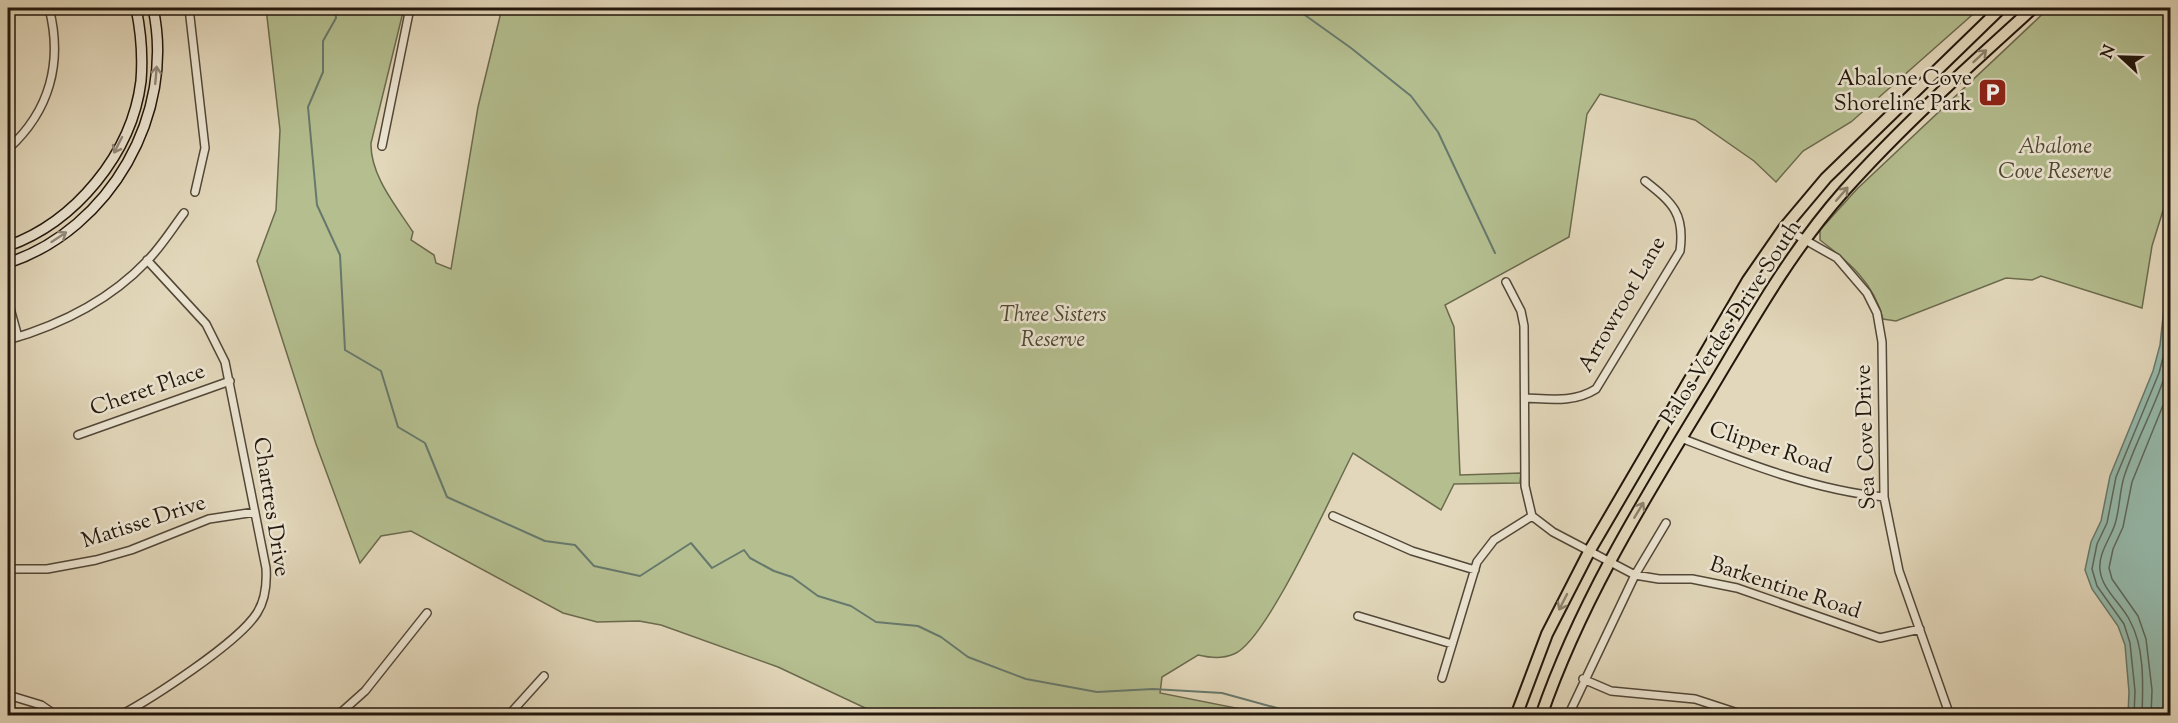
<svg xmlns="http://www.w3.org/2000/svg" width="2178" height="723" font-family="'Sorts Mill Goudy',serif">
<style>
.green{fill:#b4be8f;stroke:#6b6a4e;stroke-width:1.5}
.water{fill:#95baac;stroke:#67796c;stroke-width:1.5}
.lines{fill:none;stroke-linecap:round;stroke-linejoin:round}
.shore{stroke:#5c685c;stroke-width:1.5}
.stream{stroke:#67796c;stroke-width:2}
.street-casing{stroke:#524738;stroke-width:10}
.secondary-casing{stroke:#22170c;stroke-width:12}
.primary-casing{stroke:#22170c;stroke-width:14}
.street{stroke:#ece5d2;stroke-width:7}
.secondary{stroke:#ece5d2;stroke-width:9}
.primary{stroke:#e2d7ba;stroke-width:10}
.oneway{stroke:#8c816c}
.oneway2{stroke:#918879}
.labels{text-anchor:middle;dominant-baseline:central;stroke-width:5;stroke-linejoin:round;paint-order:stroke}
.poi-label{font-size:22px;fill:#22170c;stroke:#ece5d2;text-anchor:end}
.park-label{font-size:22px;font-style:italic;fill:#4e4933;stroke:#ece5d2}
.street-label{font-size:22px;fill:#22170c;stroke:#ece5d2}
</style>
<rect width="100%" height="100%" fill="#e2d7ba"/>
<filter id="stains"><feTurbulence type="fractalNoise" baseFrequency=".00333" numOctaves="4"/><feColorMatrix values="0 0 0 0 .2 0 0 0 0 .09 0 0 0 0 .02 0 0 0 .5 -.17"/></filter>
<radialGradient id="worn" r=".72"><stop offset=".6" stop-color="#630" stop-opacity="0"/><stop offset="1" stop-color="#630" stop-opacity=".3"/></radialGradient>
<!-- green -->
<path class="green" d="M266 8H404L371 143C370 175 396 206 413 232L411 240 434 255 436 263 451 269 478 107 502 8H1980L1851 122 1803 151 1776 182 1754 161 1695 120 1600 94 1587 114 1569 237 1445 305 1454 327 1460 475 1521 473 1520 483 1454 484 1441 510 1353 453C1333 491 1267 641 1234 654 1222 659 1211 658 1198 655L1162 677 1160 693 1276 716 880 715 778 667 661 625 639 621 597 622 563 613 411 531 381 536 360 563 316 444 257 261 276 210 280 130Z
M2049 8H2170V188L2152 246 2142 308 2041 276 2032 280 2006 278 1896 321 1883 319C1874 283 1849 262 1820 240V230L1857 189Z"/>
<!-- water -->
<path class="water" d="M2170 252V715H2128L2129 692 2125 645 2118 626 2092 589 2085 570 2091 542 2101 521 2110 476 2153 371 2160 345Z"/>
<g class="lines">
<!-- shore -->
<path class="shore" d="M2134 716 2135 691 2130 643 2124 624 2097 586 2092 569 2097 544 2107 523 2116 477 2159 373 2166 346 2170 303
M2142 716C2143 686 2145 648 2130 621 2122 604 2102 590 2100 570 2098 555 2109 540 2114 527 2120 511 2119 493 2124 477 2137 437 2160 399 2170 358
M2151 716 2152 690 2146 639 2138 616 2112 579 2109 568 2113 549 2123 527 2132 482 2170 388"/>
<!-- stream -->
<path class="stream" d="M335 8 336 18 323 41V72L308 107 317 205 340 255 345 350 381 371 398 427 425 443 447 497 545 541 575 545 594 566 640 576 691 543 712 568 744 550 750 558 774 571 792 577 818 596 851 606 876 622 918 626 941 637 968 657 1026 679 1097 692 1153 689 1222 693 1306 716
M1295 8 1351 48 1411 96 1438 132 1495 253"/>
<defs>
<path id="street" d="M189 8 205 148 195 192
M382 146 410 8
M8 149C50 111 63 62 49 8
M1784 228 1837 258 1867 293 1877 313 1882 342 1884 497 1899 571 1950 716
M1506 282 1521 311 1524 326 1525 486 1532 516 1553 532 1635 575 1659 579H1692L1737 588 1880 638 1920 629
M8 301 18 337
M8 340C60 325 109 301 147 261 161 247 172 229 184 213
M1525 398C1550 399 1574 403 1596 389L1680 251C1685 214 1673 203 1645 181
M78 435 230 381
M1681 438C1746 463 1814 490 1884 497
M1333 516 1412 551 1475 570
M8 569H47L96 560 131 550 209 519 255 512
M1358 616 1452 644
M1442 678 1477 562 1494 540 1532 516
M1583 679 1611 691 1695 699 1747 716
M8 695 41 705 57 716
M119 716C151 699 238 643 257 613 266 599 267 584 266 568L225 362 206 324 147 260
M337 716 365 691 427 613
M508 716 544 676
M1568 716 1635 575 1666 523"/>
<path id="secondary" d="M8 246C75 222 132 154 141 81 143 56 141 32 136 8
M8 263C110 229 176 114 153 8"/>
<path id="primary" d="M1516 716 1547 634 1590 550 1748 280 1784 228 1826 178 2001 8
M1541 716C1581 600 1645 498 1708 394 1750 324 1790 252 1844 191 1902 126 1969 66 2033 8"/>
</defs>
<!-- street casing -->
<use href="#street" class="street-casing"/>
<!-- secondary casing -->
<use href="#secondary" class="secondary-casing"/>
<!-- primary casing -->
<use href="#primary" class="primary-casing"/>
<!-- street -->
<use href="#street" class="street"/>
<!-- secondary -->
<use href="#secondary" class="secondary"/>
<!-- primary -->
<use href="#primary" class="primary"/>
</g>
<!-- one-way arrows -->
<defs><path id="oneway-shaft" d="M-6 0H5M1.5-3L5.5 0L1.5 3" fill="none" stroke-width="1.6" stroke-linecap="round" stroke-linejoin="round" transform="scale(1.5)"/></defs>
<g class="oneway">
<use href="#oneway-shaft" transform="translate(1980 56) rotate(-43)"/>
<use href="#oneway-shaft" transform="translate(1842 194) rotate(-49)"/>
<use href="#oneway-shaft" transform="translate(1639 510) rotate(-59)"/>
<use href="#oneway-shaft" transform="translate(1563 602) rotate(117)"/>
</g>
<g class="oneway2">
<use href="#oneway-shaft" transform="translate(156 75) rotate(-85)"/>
<use href="#oneway-shaft" transform="translate(118 145) rotate(117)"/>
<use href="#oneway-shaft" transform="translate(59 237) rotate(-33)"/>
</g>
<!-- icons -->
<defs>
<symbol id="parking-square" viewBox="-11 -11 22 22"><rect x="-9" y="-9" width="18" height="18" rx="4" fill="#8f2418" stroke="#ece5d2"/><path d="M-3.5-5.5H1a3.5 3.5 0 0 1 0 7H-1V5.5H-3.5ZM-1-3.4V-.6H.8a1.4 1.4 0 0 0 0-2.8Z" fill="#fff"/></symbol>
</defs>
<g fill-rule="evenodd">
<use href="#parking-square" x="1976" y="76" width="33" height="33"/>
</g>
<g class="labels">
<!-- poi labels -->
<g class="poi-label">
<text x="1972" y="80">Abalone Cove<tspan x="1972" dy="25">Shoreline Park</tspan></text>
</g>
<!-- park labels -->
<g class="park-label">
<text x="2055" y="148">Abalone<tspan x="2055" dy="25">Cove Reserve</tspan></text>
<text x="1053" y="316">Three Sisters<tspan x="1053" dy="25">Reserve</tspan></text>
</g>
<!-- street labels -->
<g class="street-label">
<text transform="translate(1623 305) rotate(-60)">Arrowroot Lane</text>
<text transform="translate(1732 323) rotate(-57)">Palos Verdes Drive South</text>
<text transform="translate(148 391) rotate(-19)">Cheret Place</text>
<text transform="translate(1867 437) rotate(-92)">Sea Cove Drive</text>
<text transform="translate(1770 449) rotate(18)">Clipper Road</text>
<text transform="translate(270 507) rotate(81)">Chartres Drive</text>
<text transform="translate(144 523) rotate(-18)">Matisse Drive</text>
<text transform="translate(1785 589) rotate(18)">Barkentine Road</text>
</g>
</g>
<!-- margin -->
<rect width="2178" height="723" fill="none" stroke="#e2d7ba" stroke-width="30"/>
<rect x="9" y="9" width="2160" height="705" fill="none" stroke="#22170c" stroke-width="3"/>
<rect x="15" y="15" width="2148" height="693" fill="none" stroke="#22170c" stroke-width="1.5"/>
<!-- north arrow -->
<g transform="translate(2121 57) rotate(292)" stroke="#ece5d2" stroke-width="4.5" paint-order="stroke">
<path d="M0-4.5L10 22L0 15L-10 22Z" fill="#22170c"/>
<text y="-9" font-size="16" font-weight="bold" text-anchor="middle" fill="#22170c">N</text>
</g>
<rect width="100%" height="100%" filter="url(#stains)"/>
<rect width="100%" height="100%" fill="url(#worn)"/>
</svg>
